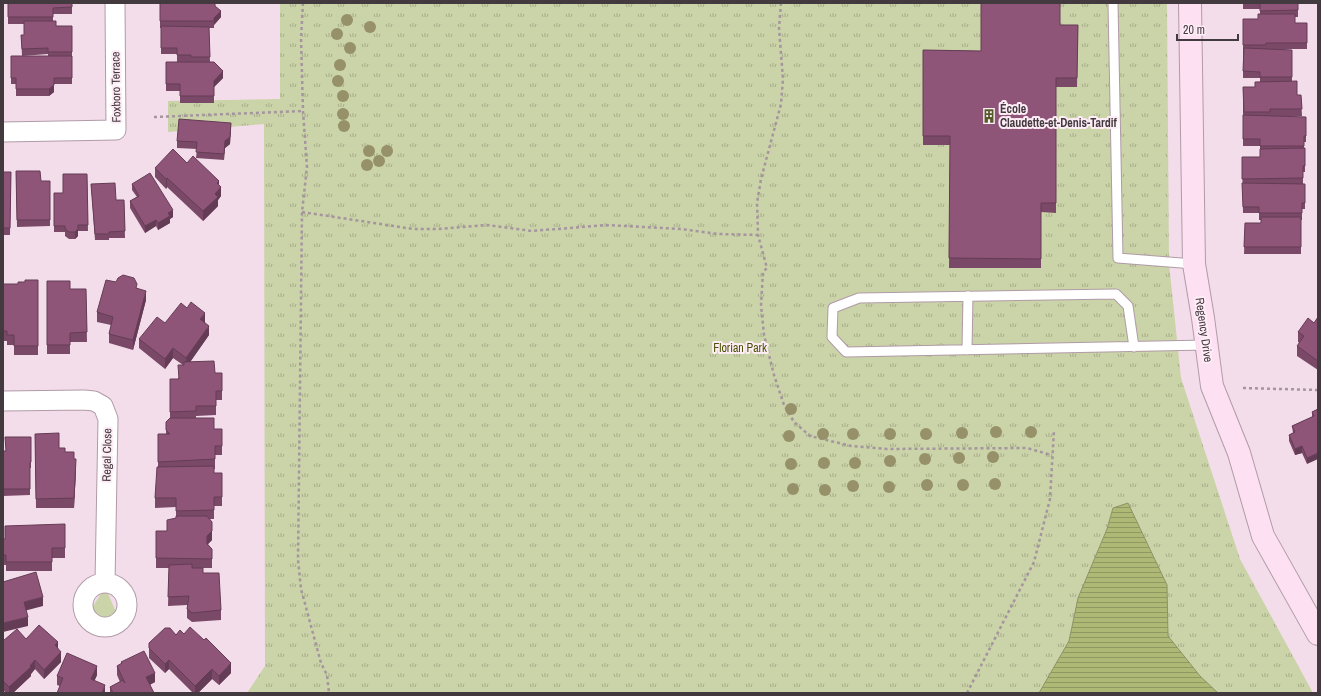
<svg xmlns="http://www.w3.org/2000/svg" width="1321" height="696" font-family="'Archivo Narrow',sans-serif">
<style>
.green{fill:#cbd3a8}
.park{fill:url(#park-tufts)}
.water{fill:url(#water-rules);stroke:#8e9366}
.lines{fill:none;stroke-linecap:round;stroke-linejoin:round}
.lane-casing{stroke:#b09ba7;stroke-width:11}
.street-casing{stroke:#b09ba7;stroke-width:21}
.secondary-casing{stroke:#b09ba7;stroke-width:24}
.path{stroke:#a5959e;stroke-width:2.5;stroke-dasharray:3 3;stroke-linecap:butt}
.lane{stroke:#fff;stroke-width:9}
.street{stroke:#fff;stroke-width:19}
.secondary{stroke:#fde1f2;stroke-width:22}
.tree{fill:#969169}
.wall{fill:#7b4968}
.shaded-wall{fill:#643c55}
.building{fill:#8f5579;stroke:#643c55}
.labels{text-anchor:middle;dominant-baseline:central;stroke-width:4;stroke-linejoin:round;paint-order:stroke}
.street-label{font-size:12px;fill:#433a3f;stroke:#feecf6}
.poi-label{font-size:12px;font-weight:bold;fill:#433a3f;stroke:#feecf6;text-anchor:start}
.park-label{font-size:12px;fill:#4a5200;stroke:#feecf6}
</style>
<defs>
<pattern id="park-tufts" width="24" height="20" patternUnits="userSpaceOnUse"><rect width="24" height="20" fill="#cbd3a8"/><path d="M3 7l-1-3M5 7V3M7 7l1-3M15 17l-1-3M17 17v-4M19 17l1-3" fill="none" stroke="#a6ac8a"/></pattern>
<pattern id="water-rules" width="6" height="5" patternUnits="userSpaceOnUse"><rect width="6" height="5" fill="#aeb976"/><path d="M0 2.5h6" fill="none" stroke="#8f9762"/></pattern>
</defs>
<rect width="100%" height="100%" fill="#f3ddea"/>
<!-- green -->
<path class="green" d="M107 591 115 610 113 619 102 622 94 617 92 608 102 592Z"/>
<!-- park -->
<path class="park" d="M280 3H1167L1169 264 1181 378 1240 559 1313 693H247L265 666 264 124 168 132V101L280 99Z"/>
<!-- water -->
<path class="water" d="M1128 503 1167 585 1168 636 1200 676 1218 693H1039L1069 641 1078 598 1107 529 1113 508Z"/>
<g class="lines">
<defs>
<path id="lane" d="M1113 3 1118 258 1194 264
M1134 347 1128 306 1116 294 859 298 833 308 832 337 846 352 1207 345
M967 350 968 296"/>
<path id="street" d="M3 132 116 130 115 3
M3 401 84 400 94 401 103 406 108 419 105 583
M83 605a22 22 0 1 1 44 0a22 22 0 1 1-44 0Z"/>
<path id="secondary" d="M1190 3 1194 264 1203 318 1212 386 1239 453 1263 536 1318 634"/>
</defs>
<!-- lane casing -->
<use href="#lane" class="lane-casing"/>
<!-- street casing -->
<use href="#street" class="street-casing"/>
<!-- secondary casing -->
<use href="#secondary" class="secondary-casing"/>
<!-- path -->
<path class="path" d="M303 3 301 38 303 111 307 167 302 212 298 560 301 589 321 663 327 675 329 693
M781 3 779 28 783 79 781 104 761 179 757 203 758 235 767 268 763 272 761 305 764 335 774 375 784 405 794 422 810 436 851 446 887 449 1027 448 1051 455
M154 117 303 111
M302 212 413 229H438L487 225 532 231 606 225 681 229 718 234 758 235
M1243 388 1318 390
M967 693 1034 562 1050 499 1054 430"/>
<!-- lane -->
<use href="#lane" class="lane"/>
<!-- street -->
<use href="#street" class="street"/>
<!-- secondary -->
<use href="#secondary" class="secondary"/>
</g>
<!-- trees -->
<g class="tree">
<circle cx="347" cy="20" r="6"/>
<circle cx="370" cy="27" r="6"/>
<circle cx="337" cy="34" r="6"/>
<circle cx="350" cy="48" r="6"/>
<circle cx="340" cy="65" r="6"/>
<circle cx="338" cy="81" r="6"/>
<circle cx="343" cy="96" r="6"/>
<circle cx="343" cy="114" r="6"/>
<circle cx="344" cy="126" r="6"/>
<circle cx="369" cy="151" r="6"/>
<circle cx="387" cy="151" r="6"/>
<circle cx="379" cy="161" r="6"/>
<circle cx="367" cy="165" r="6"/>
<circle cx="791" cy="409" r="6"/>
<circle cx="996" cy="432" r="6"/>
<circle cx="1031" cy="432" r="6"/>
<circle cx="962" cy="433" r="6"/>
<circle cx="823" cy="434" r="6"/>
<circle cx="853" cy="434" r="6"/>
<circle cx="890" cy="434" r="6"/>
<circle cx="926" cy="434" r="6"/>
<circle cx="789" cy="436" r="6"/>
<circle cx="993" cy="457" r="6"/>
<circle cx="959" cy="458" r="6"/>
<circle cx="925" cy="459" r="6"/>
<circle cx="890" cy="461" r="6"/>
<circle cx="824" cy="463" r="6"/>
<circle cx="855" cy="463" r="6"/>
<circle cx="791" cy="464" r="6"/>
<circle cx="995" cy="484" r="6"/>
<circle cx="927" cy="485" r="6"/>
<circle cx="963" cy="485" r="6"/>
<circle cx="853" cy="486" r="6"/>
<circle cx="889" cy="487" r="6"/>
<circle cx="793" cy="489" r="6"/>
<circle cx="825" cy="490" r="6"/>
</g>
<!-- wall -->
<path class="wall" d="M8 3H72V14H53V21L72 52V84H54V92L49 96H16V84H11V56H48V54L22 56 21 35H24V24H8Z
M160 3 215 6 221 17 214 25V28H209L210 62 223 78 214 87V103H180V91H166V62H191H177V54H161V28H160Z
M1243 3H1298V17H1295V23H1307V49H1277L1292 50V81L1297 95H1301L1302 116H1270L1306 117V142H1304V148H1305V172H1303V184H1305V209H1302V220H1301V254H1244L1245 223H1261V220H1259V213H1243L1242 157H1260V146H1243V87H1255L1260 82V78H1243V19H1258L1260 14V9H1243Z
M1060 25H1078L1077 87H1056V213L1041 212V268H949L950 145H923V50L981 51Z
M231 129 230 144 225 148 224 160 196 158 197 149 177 148V141Z
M187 163 221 196 218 200V206L203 221 167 187 166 189 155 177V168Z
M16 171 41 181H50V226L17 227Z
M3 172H11L10 235H3Z
M87 174 88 231H78V236L75 239H69L65 236V232H54V193H63Z
M91 184 116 200H124L125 238H109V240H95Z
M132 184 173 217 170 219V223L158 230 156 226 145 233 130 208V201L137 197 132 190Z
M38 280V355H14V345H7V341H3V284H18L25 282Z
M47 281 70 289H86L87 342H70V354H47Z
M137 288 146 300 133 350 109 343V334L111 325 97 322V312Z
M1318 317V370L1297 356V346L1300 343 1298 342V332L1314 323Z
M205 322 209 335 190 362 215 373H222V400H216V415L196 416V418L214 429H222V455H215V469H214V473H222V506H214V519H210L212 540 208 544 212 549V568H203V573L221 610V620L192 622 187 618V605L168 606 169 568H156V531H167L176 518V507L155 508V498L158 467V434H166V422L170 418V379H178L183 365 173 358 165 369 139 348V339L165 323Z
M1318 409 1307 464 1302 453 1295 455 1289 441V435L1293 433 1292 426 1312 417V412Z
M35 434 59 448 74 459 76 469 74 508H36Z
M31 437V468H30V495L3 496V451H5Z
M1318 473V482L1317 481V474Z
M65 524V558H52V571H6V565H3V539H5Z
M184 634 231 673 219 685 212 679 198 693H193L169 669 165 673 149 658V643L176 635Z
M26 639 58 648 61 662 44 679 35 669 31 674V676L13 693H6L3 690V641Z
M121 662 155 682 150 685 154 693H110V687L120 682 117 675V666L121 664Z
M97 675 94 681 105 693 60 686 57 685V676Z"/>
<!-- shaded-wall -->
<path class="shaded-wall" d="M221 11V17L214 25V18Z
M223 71V78L214 87V81Z
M54 85V92L49 96V89Z
M231 123 230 144 225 148 224 160 225 141Z
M167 178V187L166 189V179Z
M219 181V189L221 187V196L218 200V206L203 221V211L215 194 217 183Z
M173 210V217L170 219V223L158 230V223L168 213Z
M156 220V226L145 233V226Z
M78 229V236L75 239V232Z
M146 291V300L133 350V340Z
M205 313V322L200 328V319Z
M209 326V335L186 368V358Z
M173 348V358L165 369V359Z
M1302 446V453L1295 455V449Z
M1318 453V459L1307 464V458Z
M76 459V469L74 508V498Z
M212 531V540L207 545V536Z
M43 597V606L24 611V602Z
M28 617V626L3 632V623Z
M58 642V651L55 645Z
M61 652V662L44 679V670Z
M35 660V669L31 674V676L13 693H9V687Z
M169 660V669L165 673V664Z
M231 663V673L219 685V676Z
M97 666V675L91 689V679Z
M212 669V679L198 693H195V686Z
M155 673V682L146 686V677Z
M105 685V693H102Z"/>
<!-- building -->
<path class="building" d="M8 3H72V7L53 8V17H8Z
M160 3H215V6L221 11 214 18V21H160Z
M981 3H1060V25H1078L1077 78H1056V203H1041V259L949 258 950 136H923V50L981 51Z
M1260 3H1298V10L1260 11Z
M1258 14H1295V23H1307V43H1266V45H1243V19H1258Z
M24 21H56V26H72V52H48V48L22 49 21 35H24Z
M161 26 209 27 210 57H191V55H177V48H161Z
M1244 48 1292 50V77H1260V72L1243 71Z
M11 56H72V78H54V85L49 89H16V78H11Z
M166 62H214L223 71 214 81V96H180V84H166Z
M1297 81V95H1301L1302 109H1270V112H1244L1243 87H1255V82Z
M1243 115 1306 117V136H1304V146H1260V139H1243Z
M179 119 231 123 230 137 225 141 224 154 196 152 197 142 177 141Z
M1305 148V166H1303V178L1242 179V157H1260V149Z
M173 149 187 163 193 156 219 181 217 183 221 187 215 194 218 197 203 211 167 178 166 179 155 168Z
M16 171H40L41 181H50V220H17Z
M3 172H11L10 228H3Z
M150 173 173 210 168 213 170 216 158 223 156 220 145 226 130 201 139 196 132 184Z
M63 174H87L88 225H78V229L75 232H69L65 229V226H54V193H63Z
M115 183 116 200H124L125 231 109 232V234H95L91 184Z
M1242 183 1305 184V203H1302V213H1259V207H1243Z
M1261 217H1301V247H1244L1245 223H1261Z
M123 275 134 278 137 284 136 288 146 291 133 340 109 334 113 317 97 312 106 280 116 282 118 278Z
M25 280H38V346H14V335H7V331H3V284H18V282H25Z
M47 281H70V289H86L87 332 70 333V345H47Z
M191 302 205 313 200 319 209 326 186 358 173 348 165 359 139 339 157 317 165 323 181 303 187 308Z
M1318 317V361L1297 346 1304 336 1298 332 1308 318 1314 323Z
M214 361 215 373H222V391H216V406H196V411L170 412V379H179L178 365H184V362Z
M1318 409V453L1307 458 1302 446 1295 449 1289 435 1295 432 1292 426 1314 416 1312 412Z
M170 418H214V429H222V446H215V459L158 462V434H170L166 430V422Z
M59 433V448H65V452H74V459H76L74 498 36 499 35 434Z
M5 437H31V462H30V489H3V451H6Z
M214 466V473H222V497H214V510L176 511V498H155L157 467Z
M176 516H207L212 522V531L207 536V544L212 549V559L156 558V531H167V520L176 518Z
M65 524V548H52V562H6V555H3V539H5V526Z
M192 564V568H203V573H219L221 610 192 613 187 609 189 596 168 597 169 565Z
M36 572 43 597 24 602 28 617 3 623V582Z
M39 625 58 642 55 645 61 652 44 670 35 660 30 666 31 667 9 687 3 681V641L17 629 26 639Z
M190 627 204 640 206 638 231 663 219 676 212 669 195 686 169 660 165 664 149 648V643L165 628H170L176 635 180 630 184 634Z
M144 651 155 673 146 677 154 693H113L110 687 123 680 125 683 117 666 122 663 121 662Z
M67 653 97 666 91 679 105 685 102 693H57L63 678 57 676Z"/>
<!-- icons -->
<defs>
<symbol id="building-bare" viewBox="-9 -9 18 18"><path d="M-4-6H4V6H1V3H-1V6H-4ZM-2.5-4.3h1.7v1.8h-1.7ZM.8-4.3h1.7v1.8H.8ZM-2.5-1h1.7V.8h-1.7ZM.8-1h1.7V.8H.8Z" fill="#545b29" stroke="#feecf6" stroke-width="2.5" paint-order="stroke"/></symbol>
</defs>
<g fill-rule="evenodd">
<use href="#building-bare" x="979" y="106" width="20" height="20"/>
</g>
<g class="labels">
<!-- street labels -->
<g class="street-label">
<text transform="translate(116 87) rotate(-91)">Foxboro Terrace</text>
<text transform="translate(1204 330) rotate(82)">Regency Drive</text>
<text transform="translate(107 455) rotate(-89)">Regal Close</text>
</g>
<!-- poi labels -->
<g class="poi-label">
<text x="1000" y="109">École<tspan x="1000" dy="14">Claudette-et-Denis-Tardif</tspan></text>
</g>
<!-- park labels -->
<g class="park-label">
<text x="740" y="348">Florian Park</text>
</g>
</g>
<!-- border -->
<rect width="1321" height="696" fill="none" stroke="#433a3f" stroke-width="8"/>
<!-- scale -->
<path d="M1177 34v6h61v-6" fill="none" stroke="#433a3f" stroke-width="2"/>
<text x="1183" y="34" font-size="12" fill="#433a3f" stroke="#feecf6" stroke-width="3" paint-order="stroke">20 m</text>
</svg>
